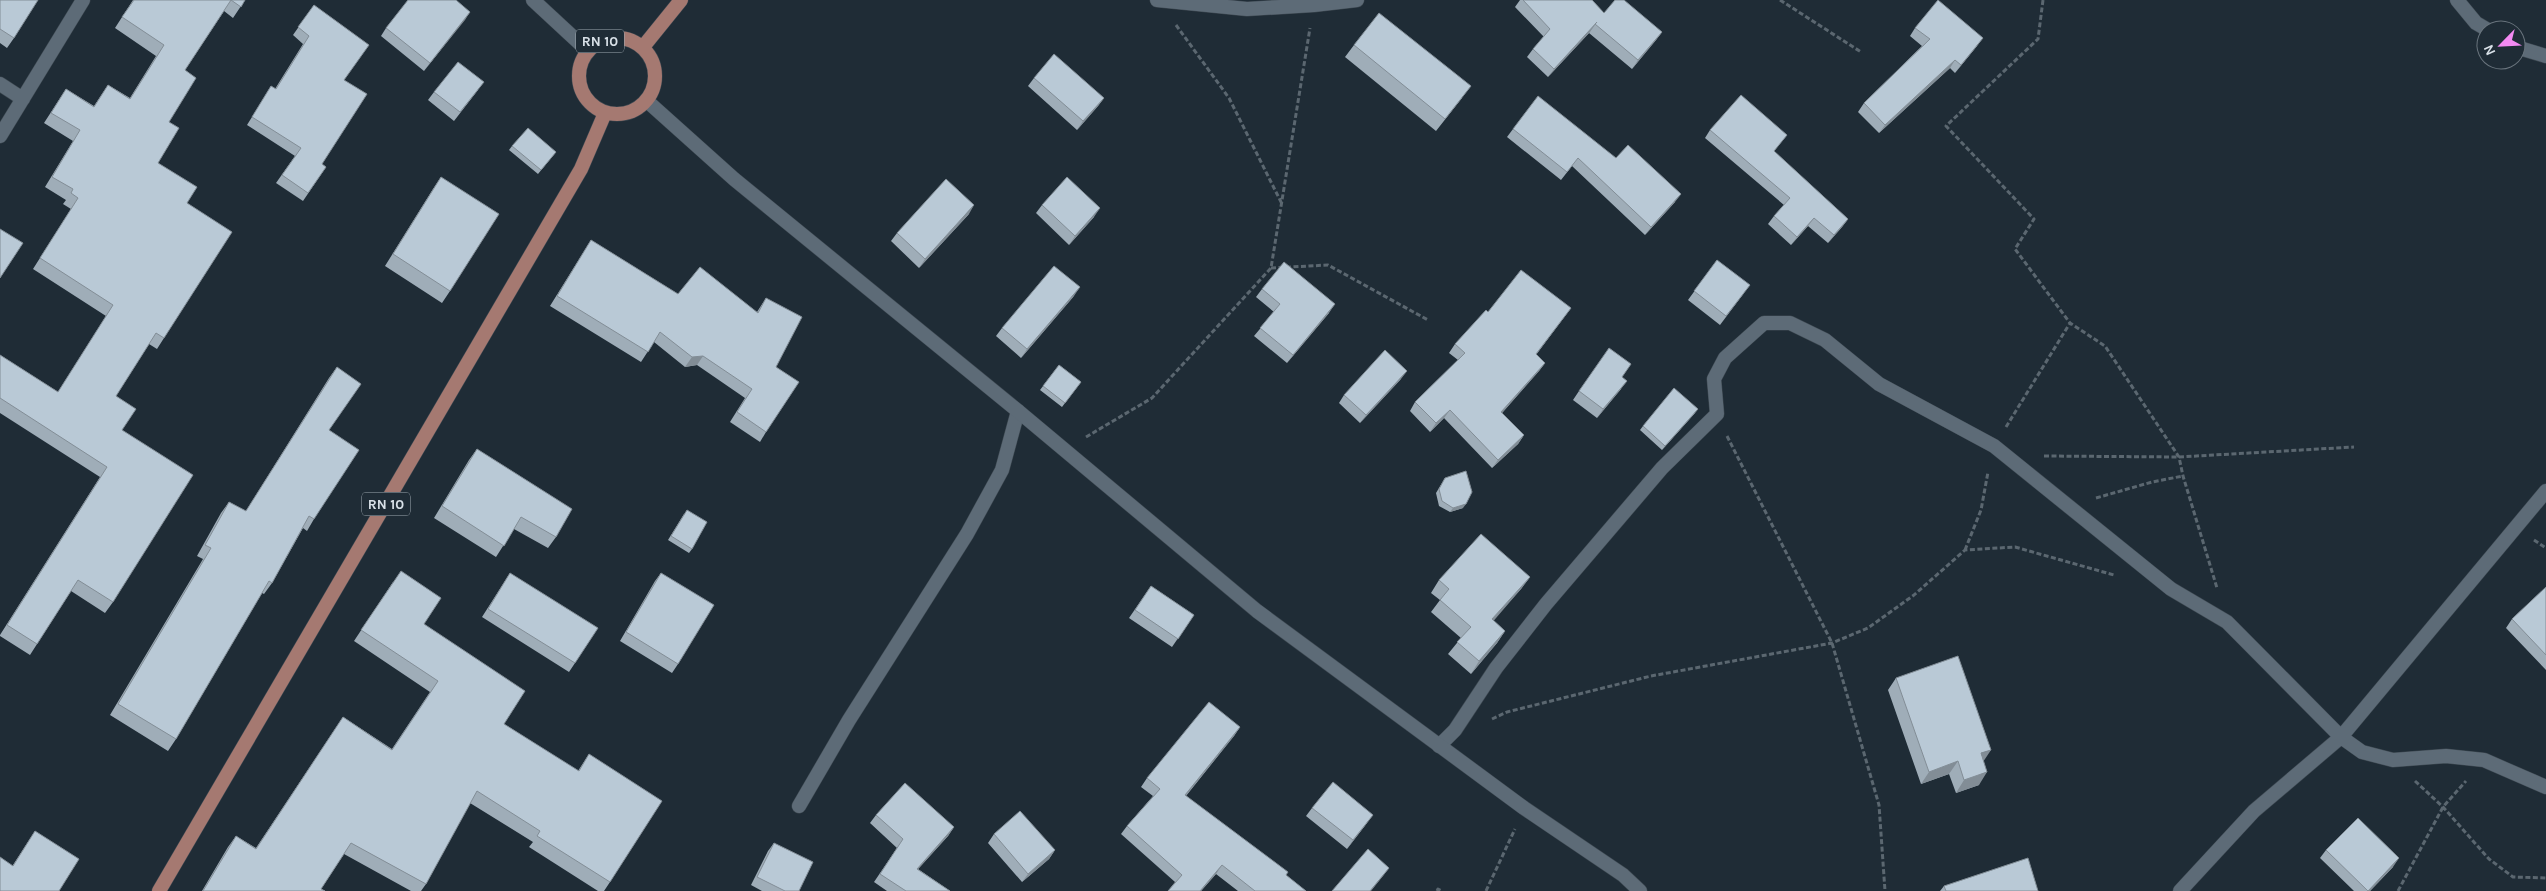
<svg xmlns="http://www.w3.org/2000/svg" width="2546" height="891" font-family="Karla,sans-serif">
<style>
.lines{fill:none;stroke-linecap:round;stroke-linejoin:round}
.minor-casing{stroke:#3e4952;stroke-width:15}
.tertiary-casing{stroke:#3e4952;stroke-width:15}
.primary-casing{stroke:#3e4952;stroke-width:15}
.path{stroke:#5b6770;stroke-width:3;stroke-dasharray:5 2.5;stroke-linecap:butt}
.minor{stroke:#5d6b77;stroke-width:14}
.tertiary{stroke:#5d6b77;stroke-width:14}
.primary{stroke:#a57971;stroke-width:14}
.wall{fill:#9fadb8}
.shaded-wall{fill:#828d96}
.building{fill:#b9c9d6;stroke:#828d96}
.labels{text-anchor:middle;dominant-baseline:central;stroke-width:5;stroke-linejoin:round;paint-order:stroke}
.shield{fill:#1f2c36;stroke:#a1abb3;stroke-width:1}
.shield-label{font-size:14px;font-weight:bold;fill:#d9e1e8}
</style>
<rect width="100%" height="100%" fill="#1f2c36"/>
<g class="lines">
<defs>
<path id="minor" d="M533 0 588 51
M1157 0 1247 9 1314 5 1357 0
M2457 0 2476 23 2488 30
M2516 47 2546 56
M0 84 23 99
M0 136 83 0
M1439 746 1455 730 1496 668 1546 604 1662 468 1717 414 1714 379 1725 358 1764 323H1790L1825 340 1879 384 1994 446 2171 589 2227 622 2341 737 2362 752 2393 760 2446 756 2484 760 2546 787
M799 806 849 720 967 534 1002 470 1018 411
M2180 891 2254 811 2341 737 2546 491"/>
<path id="tertiary" d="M647 101 734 179 1018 411 1257 611 1524 808 1623 875 1640 891"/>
<path id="primary" d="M579 76a38 38 0 1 1 76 0a38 38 0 1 1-76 0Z
M643 47 681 0
M159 891 581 169 605 113"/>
</defs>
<!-- minor casing -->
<use href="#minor" class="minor-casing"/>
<!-- tertiary casing -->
<use href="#tertiary" class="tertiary-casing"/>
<!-- primary casing -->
<use href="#primary" class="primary-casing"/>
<!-- path -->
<path class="path" d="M1780 0 1861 52
M2043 0 2038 39 1946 126 2034 219 2015 249 2070 323 2105 346 2179 457 2183 476 2217 588
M1176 25 1229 98 1282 204
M1271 268 1328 265 1428 320
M2006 427 2070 323
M1727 436 1832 643 1879 805 1885 891
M1086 437 1152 398 1271 268 1310 28
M2044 456 2179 457 2354 447
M2096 498 2152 482 2183 476
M2534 540 2546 548
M1965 550 1981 510 1988 472
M1492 719 1507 712 1651 676 1832 643 1868 628 1914 595 1965 550 2015 547 2114 575
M2415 781 2443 807 2489 859 2513 877 2546 878
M1437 891 1438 889 1442 891
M1486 891 1515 829
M2398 891 2443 807 2466 781"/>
<!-- minor -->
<use href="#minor" class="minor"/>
<!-- tertiary -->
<use href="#tertiary" class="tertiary"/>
<!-- primary -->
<use href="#primary" class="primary"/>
</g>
<!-- wall -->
<path class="wall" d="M0 0 14 38 7 48 0 43Z
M133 0H245L233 18 224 11 185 70 169 122 158 163 187 203 164 338 157 349 149 344 116 396 122 430 113 602 105 613 71 591 30 655 0 636V635L100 477 0 413V355L58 392 106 316 33 269 71 209 63 204 66 200 45 187 73 141 44 123 66 89 94 106 108 85 130 98 156 56 115 28Z
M1520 0H1592L1604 13 1662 32 1656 40 1632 69 1589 33 1590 32 1548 77 1527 57 1533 49 1544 37 1515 7Z
M314 5 344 80 322 164 326 167 303 201 276 183 295 156 247 125 271 86 275 89 303 44 293 35Z
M470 12 424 71 381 36 386 28Z
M1915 28 1977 46 1955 73 1950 68 1879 133 1858 112 1864 103 1922 46 1910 36Z
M1354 45 1462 98 1436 131 1345 57Z
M1034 78 1104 98 1098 106 1077 130 1028 86Z
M478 90 454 121 428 100 434 92Z
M1513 129 1616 158 1675 202 1645 235 1572 166 1561 180 1507 137Z
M1710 130 1787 135 1774 151 1848 219 1842 227 1828 243 1808 226 1791 245 1768 224 1774 216 1784 205 1705 138Z
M512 146 556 152 538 174 509 150Z
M441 177 450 291 442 303 385 266 433 189Z
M1042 205 1094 217 1069 245 1036 213Z
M969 214 919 268 891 241 897 233Z
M591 240 678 294 757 312 766 298 776 367 766 432 760 442 730 422 745 398 697 365 685 367 654 342 641 362 550 306Z
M1717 260 1744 293 1720 325 1688 300Z
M1262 289 1329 313 1287 363 1254 336 1274 312 1256 297Z
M1074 296 1021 358 996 336 1002 328Z
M1571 308 1536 355 1545 363 1539 371 1502 413 1524 435 1518 444 1492 468 1444 418 1430 432 1410 411 1415 402 1458 360 1449 353 1455 344 1488 312Z
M1059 365 1081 382 1062 407 1040 390Z
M337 367 329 430 314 519 307 531 303 528 272 583 264 594 262 593 176 739 168 751 110 715 203 559 197 556 221 513 229 502 246 511 329 378Z
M1622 377 1621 389 1597 418 1573 400 1579 391Z
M1401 379 1360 423 1339 403 1344 395Z
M1695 413 1662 450 1640 430 1643 426Z
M477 449 556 537 548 548 514 529 496 557 434 518 469 460Z
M1445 478 1463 508 1450 512 1439 506 1436 493Z
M684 514 692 549 689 553 668 540Z
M510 573 575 663 569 672 482 617Z
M661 573 678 664 672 673 620 641 655 581Z
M1530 577 1521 589 1493 620 1505 631 1497 643 1471 674 1448 654 1461 638 1431 612 1440 600 1431 593 1439 580Z
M393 582 424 624 504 724 578 771 589 754 610 882 604 891H598L529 847 533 842 470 803 426 884 421 891H411L344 854 321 889 325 891H202L228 847 236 836 256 848 343 717 392 749 430 692 354 641Z
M1151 586 1194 615 1172 647 1129 618Z
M2546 587V670L2506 628 2512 619Z
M1896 678 1983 761 1979 785 1956 793 1949 774 1921 784 1888 690Z
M1240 727 1234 736 1186 796 1306 891H1238L1216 874 1201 891H1168L1175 882 1121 834 1127 826 1153 796 1141 787 1147 778Z
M1312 808 1367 823 1347 849 1306 816Z
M876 815 954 827 948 836 918 869 950 891H887L874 882 897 848 870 823Z
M35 831 59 891 13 865Z
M994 834 1055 850 1049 859 1022 882 988 843Z
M774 843 799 891H762L751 885 768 851Z
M2326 850 2393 867 2370 891H2354L2320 858Z
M1944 886 2038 891H1940Z"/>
<!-- shaded-wall -->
<path class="shaded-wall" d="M470 12 465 20 424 71 430 63Z
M1597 22 1590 32 1548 77 1554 69Z
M1662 32 1656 40 1632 69 1638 60Z
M1983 38 1977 46 1955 73 1961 65Z
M1955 60 1950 68 1879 133 1885 125Z
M1104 98 1098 106 1077 130 1083 121Z
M1681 194 1675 202 1645 235 1651 227Z
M974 205 969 214 919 268 925 259Z
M1100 208 1094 217 1069 245 1075 236Z
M1814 218 1808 226 1791 245 1797 237Z
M1848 219 1842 227 1828 243 1834 235Z
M1080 287 1074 296 1021 358 1027 349Z
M1335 304 1329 313 1287 363 1293 355Z
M703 356 697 365 685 367 692 357Z
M1545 363 1539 371 1495 421 1501 412Z
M1407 371 1401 379 1360 423 1366 415Z
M1627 381 1621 389 1597 418 1603 409Z
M1698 409 1695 413 1662 450 1665 446Z
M1450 410 1444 418 1430 432 1436 423Z
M1524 435 1518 444 1492 468 1498 460Z
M1466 504 1463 508 1450 512 1453 508Z
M1530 577 1521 589 1484 632 1492 619Z
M1505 631 1497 643 1471 674 1479 661Z
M1240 727 1234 736 1179 804 1185 795Z
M1991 750 1983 762 1981 753Z
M1958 761 1949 774 1921 784 1929 772Z
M1987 772 1979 785 1956 793 1964 780Z
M1373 815 1367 823 1347 849 1353 840Z
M954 827 948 836 911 877 917 869Z
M1055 850 1049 859 1022 882 1028 874Z
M2399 858 2393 867 2370 891H2367Z
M1222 865 1216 874 1201 891H1200Z
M1389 868 1383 876 1371 891H1370Z"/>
<!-- building -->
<path class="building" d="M0 0H38L14 38 0 29Z
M134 0H245L241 7 231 0 185 70 196 78 169 122 179 128 158 163 197 187 187 203 232 232 164 338 156 333 116 396 136 409 122 430 193 475 113 602 78 580 37 644 7 625 107 467 0 398V355L58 392 113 305 40 258 78 198 71 193 73 189 52 177 80 130 51 113 66 89 94 107 108 85 130 99 164 45 122 17Z
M408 0H456L470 12 430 63 386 28Z
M1523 0H1592L1604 13 1615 0H1624L1662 32 1638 60 1595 24 1597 22 1554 69 1533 49 1550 29Z
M1938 0 1983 38 1961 65 1955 60 1885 125 1864 103 1930 39 1915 28Z
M314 5 369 45 344 80 367 94 322 164 326 167 308 193 282 175 301 148 252 117 271 86 276 89 309 36 298 27Z
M1379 13 1471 86 1445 119 1354 45Z
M1054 54 1104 98 1083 121 1034 78Z
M458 62 484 82 460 112 434 92Z
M1741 95 1787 135 1774 151 1848 219 1834 235 1814 218 1797 237 1774 216 1790 198 1710 130Z
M1538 96 1616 158 1628 145 1681 194 1651 227 1578 158 1567 172 1513 129Z
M528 128 556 152 541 170 512 146Z
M441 177 499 214 450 291 393 254Z
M1067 177 1100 208 1075 236 1042 205Z
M946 179 974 205 925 259 897 233Z
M0 229 23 243 0 278Z
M591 240 678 294 700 267 758 313 766 298 802 317 776 367 799 382 766 432 737 412 752 389 703 356 692 357 660 332 648 352 557 296Z
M1717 260 1750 285 1726 316 1694 291Z
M1284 262 1335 304 1293 355 1260 328 1280 304 1262 289Z
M1054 266 1080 287 1027 349 1002 328Z
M1521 270 1571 308 1536 354 1545 363 1501 412 1524 435 1498 460 1450 410 1436 423 1415 402 1465 353 1455 344 1486 310 1488 312Z
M1609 348 1631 364 1622 377 1627 381 1603 409 1579 391Z
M1385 350 1407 371 1366 415 1344 395Z
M1059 365 1081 382 1065 403 1043 386Z
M337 367 361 384 329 430 359 450 314 519 309 516 272 583 269 581 176 739 118 704 211 548 205 545 229 502 246 511Z
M1674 388 1698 409 1665 446 1643 426Z
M477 449 572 509 556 537 521 517 504 546 442 506Z
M1466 471 1472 492 1466 504 1453 508 1442 501 1439 489 1445 478Z
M687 510 707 522 692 549 671 536Z
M1481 534 1530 577 1492 619 1505 631 1479 661 1457 642 1471 627 1440 600 1449 589 1439 580Z
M401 571 441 598 424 624 525 691 504 724 579 771 589 754 662 801 610 882 537 836 540 831 477 791 426 884 351 843 321 889 325 891H203L236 836 256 849 343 717 392 750 438 681 361 630Z
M510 573 598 628 575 663 488 609Z
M661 573 714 605 678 664 626 632Z
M1151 586 1194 615 1178 639 1135 610Z
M2546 587V655L2512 619Z
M1958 656 1991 750 1981 753 1987 772 1964 780 1958 761 1929 772 1896 678Z
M1209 702 1240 727 1185 795 1288 872 1286 875 1306 891H1255L1222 865 1200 891H1168L1182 875 1127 826 1160 789 1147 778Z
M1333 782 1373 815 1353 840 1312 808Z
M905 783 954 827 917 869 950 891H906L880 874 903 839 876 815Z
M1020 811 1055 850 1028 874 994 834Z
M2358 818 2399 858 2368 891 2326 850Z
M35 831 79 859 59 891H0V857L13 866Z
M774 843 813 862 799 891H785L757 877Z
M1368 849 1389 868 1370 891H1332Z
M2028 858 2038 891H1946L1944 886Z"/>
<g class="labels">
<!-- shield labels -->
<g class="shield">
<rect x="576" y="29.5" width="48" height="23" rx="4"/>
<rect x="362" y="492.5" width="48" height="23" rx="4"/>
</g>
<g class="shield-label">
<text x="600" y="41">RN 10</text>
<text x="386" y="504">RN 10</text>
</g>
</g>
<!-- north arrow -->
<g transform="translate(2501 45) rotate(246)"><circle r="24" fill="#1f2c36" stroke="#69747d"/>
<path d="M0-4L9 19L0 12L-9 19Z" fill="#f38af2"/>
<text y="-8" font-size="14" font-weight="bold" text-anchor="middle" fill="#d9e1e8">N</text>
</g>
</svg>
